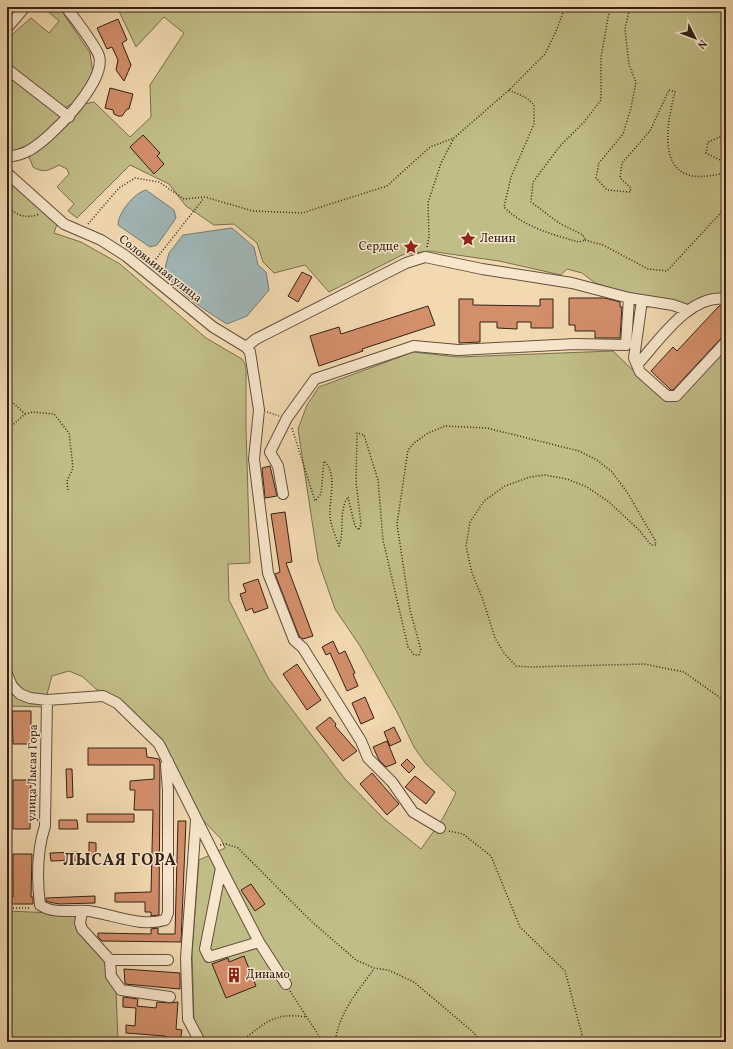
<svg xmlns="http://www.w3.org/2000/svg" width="733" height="1049" font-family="Vollkorn,serif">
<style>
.green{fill:#c1bd87;stroke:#7a6f50}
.water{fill:#a0b7b7;stroke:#747b77}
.building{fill:#d38e6a;stroke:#322118}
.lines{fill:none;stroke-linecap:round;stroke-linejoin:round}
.minor-casing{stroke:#624f3e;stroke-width:12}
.path{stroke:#322118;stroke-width:1.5;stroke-dasharray:1 2;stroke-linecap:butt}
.minor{stroke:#f7e6cc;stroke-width:10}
.labels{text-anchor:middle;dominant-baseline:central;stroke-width:3;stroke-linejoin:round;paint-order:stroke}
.poi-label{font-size:12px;fill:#322118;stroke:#f7e6cc;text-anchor:start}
.street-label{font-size:12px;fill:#322118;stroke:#f7e6cc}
.district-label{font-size:16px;font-weight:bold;letter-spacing:1px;fill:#322118;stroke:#f7e6cc}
</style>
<rect width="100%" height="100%" fill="#f2d9b0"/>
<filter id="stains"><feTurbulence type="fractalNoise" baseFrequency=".005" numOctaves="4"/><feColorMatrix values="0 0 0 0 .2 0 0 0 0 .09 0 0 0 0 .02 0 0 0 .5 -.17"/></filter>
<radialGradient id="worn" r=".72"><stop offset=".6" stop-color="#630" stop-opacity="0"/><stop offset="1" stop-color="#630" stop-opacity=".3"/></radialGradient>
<!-- green -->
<path class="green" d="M45 7H59L90 53 93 74 88 84 73 103 65 108 7 63V39L31 18 49 33 59 21 44 8Z
M112 7H726V294L703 297 688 306 671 300 637 296 595 283 582 273 567 269 561 275 499 261 429 251 402 255 329 292 305 265 274 273 263 262 257 243 234 224 214 225 186 206 169 184 130 165 77 218 68 211 74 204 57 187 69 174 67 169 59 165C48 171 43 173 33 167L29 157 72 120 84 104 94 102 130 137 151 117 150 85 184 33 164 17 136 47 118 9Z
M7 73 65 117 29 145 7 154Z
M7 180 57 224 54 233 81 242 120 264 206 338 242 359 246 366V429L250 563 228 564 229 600 268 678 345 779 384 819 421 849 443 818 456 793 426 764 414 747 397 712 360 646 335 609 318 560 298 429 307 405 319 387 413 352 458 357 613 351 665 401H674L726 345V1042H204L194 1020 192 954 199 860 225 848 221 839 201 818 162 743 118 700 96 689 83 677 69 671 52 676 47 694 50 707 7 706Z
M7 911 76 914 104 960 116 992 118 1039 127 1042H7Z"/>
<!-- water -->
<path class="water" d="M146 190 174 210 176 218 157 245 150 247 118 225C118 213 134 193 146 190Z
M232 228 254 247 258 265 266 272 269 290 247 316 227 324C207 312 176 291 164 272L169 253 183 235Z"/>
<!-- building -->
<path class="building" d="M118 19 127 40 122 43 131 65 124 81 116 70 118 60 112 47 107 49 97 28Z
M110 88 133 94 129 109H127L122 116H118L114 114 113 110 105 108Z
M143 135 160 153 157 156 164 164 154 174 130 147Z
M302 272 312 277 298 302 288 296Z
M569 298H605L620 302V307H622L620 338H595V331H575V325H569Z
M459 299H473V305L540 306V299H553V328H531V322H517V329L497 328V322H480V342L459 343Z
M428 306 435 325 362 349 363 351 319 366 310 336 339 327 341 334Z
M719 306H722L726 309V333L673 390H671L651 371 673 347 677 351Z
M270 466 277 496 265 498 262 468Z
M285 512 292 562 286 563 313 636 303 639 299 636 275 574 280 572 271 514Z
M258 579 268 608 254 613 252 608 246 611 240 594 246 592 243 584Z
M333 641 339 654 345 651 355 673 353 674 358 686 347 691 330 653 326 655 322 647Z
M297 664 321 700 307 710 283 674Z
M365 697 374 718 361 724 352 703Z
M12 711H31V744H13Z
M330 717 336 724 335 726 357 751 343 761 316 728Z
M394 727 401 741 390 746 384 732Z
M387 741 396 763 386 767 379 760 373 747Z
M88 748H146L147 757 159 759 160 762 159 915 151 916V912H145V902H115V893L151 892 153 810H134L135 790H130V781L154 779V765H88Z
M407 759 415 767 409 773 401 765Z
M66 769H72L73 797 67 798Z
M372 773 399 804 387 815 360 784Z
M415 776 435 792 426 804 405 787Z
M13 780H31L30 829H13Z
M87 814H134V822H87Z
M59 820H77L78 829H59Z
M178 821H186L181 942 102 941 98 937V933L151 934V929L158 928V934H175Z
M89 842 96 843V855H89Z
M78 852V860L51 861 50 853Z
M13 854H32L31 897H33V904H11L10 897H13Z
M251 884 265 904 255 911 241 890Z
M95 896V903L59 904 49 902 46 901V898Z
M244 956 256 986 226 998 212 964 228 958 229 962Z
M124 969 180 973V989L125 984Z
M123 997 138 999 137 1006 156 1008 157 1002 169 1003 178 1002 176 1029 182 1030 180 1042H164L165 1036 126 1033V1025L135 1026 136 1008 123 1007Z"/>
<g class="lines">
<defs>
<path id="minor" d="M7 28 25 7
M7 69 69 117
M7 157C14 156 21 155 28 151 49 140 107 82 99 56 95 44 74 18 66 7
M7 173 64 224 101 240 126 256 213 327 246 347 250 352 259 410 254 459 268 573 294 640 303 648 361 741 368 758 392 782 413 812 440 828
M726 299C690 293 658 342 637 365L640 372 667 396H676L726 342
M246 347 256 339 406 263 425 257 482 269 572 283 629 298 673 305 687 310
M637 365 634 358 642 300
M283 494 278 466 270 452 287 418 315 379 414 346 458 350 575 344 626 345 629 298
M7 674 12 686 20 694 30 698 47 700 103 696 117 703 159 744 221 868 205 949 209 957 259 942 221 868
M47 700 45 826C37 850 37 880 40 905 56 916 77 908 94 912 117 916 142 927 165 920L168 913V790L166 765 168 761
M196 820 186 958 188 1019 200 1042
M82 912 80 923 82 929 110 960H168
M259 942 286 984
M110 960 111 976 121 990 170 997"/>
</defs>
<!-- minor casing -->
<use href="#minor" class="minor-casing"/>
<!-- path -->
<path class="path" d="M630 7 625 29 629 65 636 82 631 108 623 134 599 163 596 178 607 190 630 192 631 188 620 178 622 163 650 131 669 90 675 92C669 115 658 163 686 174 697 179 714 175 726 173
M509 90 527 98 534 105V124L511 177 504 207C522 226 553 235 579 242L585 240 583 235 559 223 531 202 533 182 560 146 584 122 601 100V57L610 7
M726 139 720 137 708 142 706 153 726 163
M7 207C19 216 25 219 40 214
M88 224 119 188 135 178 159 182 184 199 205 197 253 211 302 213 387 186 430 147 454 138
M585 240 603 245 648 269 667 271 726 207
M427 247 429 237 428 203 441 163 454 138 509 90 545 54 557 29 565 7
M152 264 204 198
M7 397 25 414 7 430
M267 412 279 416
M25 414 33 412 54 414 69 433 73 468 67 481 68 491
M292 428 315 501 321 494 324 461C338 474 329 498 330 516 331 526 336 537 339 546 345 530 338 512 348 497L355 526 359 530 361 524 356 482 357 433 364 435 378 480 383 540 408 647 414 655H419L421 650 410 610 397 524 408 450 414 443 428 433 445 426 487 428 579 451 597 460 612 472 627 492 655 540 656 545H651L639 530 609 502 587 487 567 479 545 475 530 477 505 486 484 501 470 522 466 546 472 573 483 600 495 638 504 653 516 666 530 667 644 664 684 672 726 702
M449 831 463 834 491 856 520 927 565 971 584 1042
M220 845 226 844 238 848 312 922 356 960 374 968 388 970 414 982 473 1032 481 1042
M7 908H31
M290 991 323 1042
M240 1042C266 1023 272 1012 307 1017
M335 1042C339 1013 357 992 374 969"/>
<!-- minor -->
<use href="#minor" class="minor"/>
</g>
<!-- icons -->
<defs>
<symbol id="sight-bare" viewBox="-9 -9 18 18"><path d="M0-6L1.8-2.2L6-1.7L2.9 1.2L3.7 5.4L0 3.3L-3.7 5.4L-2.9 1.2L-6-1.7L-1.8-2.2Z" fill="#8f2418" stroke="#f7e6cc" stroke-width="2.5" paint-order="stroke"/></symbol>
<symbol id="building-bare" viewBox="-9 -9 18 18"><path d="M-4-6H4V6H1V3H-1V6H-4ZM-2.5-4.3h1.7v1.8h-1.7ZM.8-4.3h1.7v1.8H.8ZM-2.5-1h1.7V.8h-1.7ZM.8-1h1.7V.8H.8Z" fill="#8f2418" stroke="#f7e6cc" stroke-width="2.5" paint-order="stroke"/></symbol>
</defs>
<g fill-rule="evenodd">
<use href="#sight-bare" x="457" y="228" width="22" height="22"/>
<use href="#sight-bare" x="400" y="236" width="22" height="22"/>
<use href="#building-bare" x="223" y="964" width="22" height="22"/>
</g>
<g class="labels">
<!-- poi labels -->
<g class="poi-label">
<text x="480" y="239">Ленин</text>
<text x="399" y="247" text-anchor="end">Сердце</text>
<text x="246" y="975">Динамо</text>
</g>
<!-- street labels -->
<g class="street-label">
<text transform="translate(160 269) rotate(38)">Соловьиная улица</text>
<text transform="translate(33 773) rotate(-89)">улица Лысая Гора</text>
</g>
<!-- district labels -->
<g class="district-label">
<text x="120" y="861">ЛЫСАЯ ГОРА</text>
</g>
</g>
<!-- margin -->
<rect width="733" height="1049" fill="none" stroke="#f2d9b0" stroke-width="24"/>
<rect x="8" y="8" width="717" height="1033" fill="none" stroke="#322118" stroke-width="2"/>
<rect x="12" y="12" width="709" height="1025" fill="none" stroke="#322118"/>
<!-- north arrow -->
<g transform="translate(695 38) rotate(132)" stroke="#f7e6cc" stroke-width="3" paint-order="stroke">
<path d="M0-3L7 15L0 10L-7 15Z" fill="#322118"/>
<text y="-6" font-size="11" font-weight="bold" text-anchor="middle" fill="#322118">N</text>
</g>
<rect width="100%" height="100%" filter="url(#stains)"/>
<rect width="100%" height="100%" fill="url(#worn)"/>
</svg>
